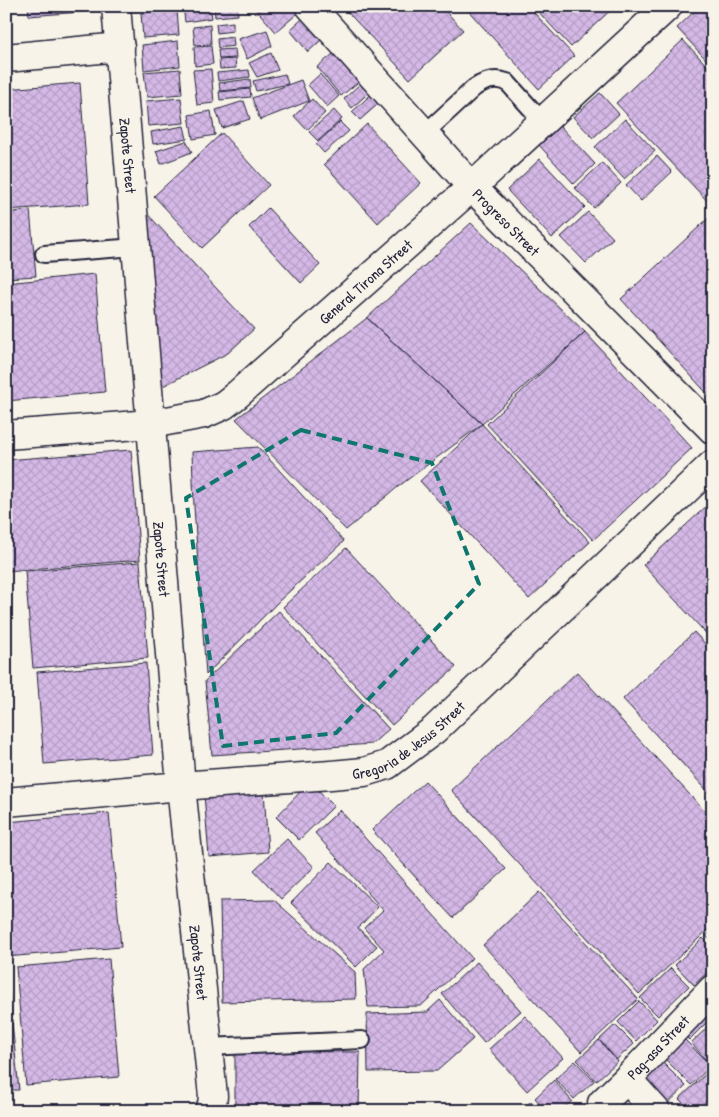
<svg xmlns="http://www.w3.org/2000/svg" width="719" height="1117" font-family="'Patrick Hand',sans-serif">
<style>
.building{fill:url(#building-cross-hatch);stroke:#22223b}
.lines{fill:none;stroke-linecap:round;stroke-linejoin:round}
.lane-casing{stroke:#22223b;stroke-width:20}
.street-casing{stroke:#22223b;stroke-width:31}
.secondary-casing{stroke:#22223b;stroke-width:31}
.lane{stroke:#f7f3e8;stroke-width:16}
.street{stroke:#f7f3e8;stroke-width:28}
.secondary{stroke:#f7f3e8;stroke-width:28}
.marked{fill:none;stroke:#0f766e;stroke-width:4;stroke-dasharray:10 6;stroke-linejoin:round}
.labels{text-anchor:middle;dominant-baseline:central;stroke-width:5;stroke-linejoin:round;paint-order:stroke}
.street-label{font-size:15px;fill:#22223b;stroke:#f7f3e8}
</style>
<defs>
<pattern id="building-cross-hatch" width="8" height="8" patternUnits="userSpaceOnUse" patternTransform="scale(1.25)"><rect width="8" height="8" fill="#d4b8e6"/><path d="M0 0l8 8M0 8l8-8" fill="none" stroke="#b69ec6"/></pattern>
</defs>
<rect width="100%" height="100%" fill="#f7f3e8"/>
<filter id="ink" filterUnits="userSpaceOnUse"><feTurbulence type="fractalNoise" baseFrequency=".02" numOctaves="2"/><feDisplacementMap in="SourceGraphic" scale="10" xChannelSelector="R" yChannelSelector="G"/><feConvolveMatrix kernelMatrix="1 2 1 2 8 2 1 2 1" color-interpolation-filters="sRGB"/></filter>
<g filter="url(#ink)">
<!-- building -->
<path class="building" d="M28 6H94V11L29 16Z
M183 6H210L212 18 185 22Z
M214 6H237L238 15 215 17Z
M253 6H304L305 7 276 32Z
M342 6H441L463 30 410 79Z
M464 6H528L574 56 539 89Z
M533 6H615L571 47Z
M700 6H713V67L677 28Z
M313 9 331 31 308 52 290 30Z
M177 10 179 35 143 38 141 13Z
M233 22V31L217 33 216 24Z
M210 25 211 44 195 45 193 27Z
M267 30 272 46 247 59 238 39Z
M233 37 234 46 218 48 217 39Z
M683 40 713 72V201L710 204 616 103Z
M178 41 180 66 144 70 142 45Z
M211 46 213 64 195 66 194 47Z
M343 46 367 75 341 96 317 67Z
M235 49 236 58 219 59 218 50Z
M271 53 278 70 257 77 249 63Z
M235 59 236 68 220 69 219 60Z
M180 69 182 94 147 97 144 72Z
M211 69 214 103 197 105 193 70Z
M249 70 250 77 218 81 217 73Z
M285 74 288 84 256 91 253 81Z
M320 74 339 96 327 107 308 85Z
M368 76 377 85 352 108 344 99Z
M250 79 251 88 220 91 219 83Z
M301 80 309 101 260 120 252 98Z
M80 83 89 204 6 210V89Z
M250 89 251 97 220 100 219 92Z
M377 89 385 98 360 120 352 112Z
M600 93 619 114 593 138 573 117Z
M181 98 184 123 148 126 146 101Z
M312 99 325 113 307 130 294 116Z
M244 101 250 119 222 128 216 110Z
M334 110 342 119 318 141 309 132Z
M211 111 215 135 193 139 189 115Z
M625 119 655 151 624 179 595 147Z
M340 122 349 131 324 153 316 144Z
M367 124 421 183 378 223 324 164Z
M184 126 187 139 153 144 151 132Z
M560 126 595 164 574 184 539 145Z
M222 133 269 185 202 248 154 196Z
M186 141 192 152 161 164 156 151Z
M657 156 672 172 641 201 626 185Z
M540 159 585 207 552 238 507 190Z
M602 163 621 183 594 208 575 188Z
M268 208 320 265 301 283 249 227Z
M143 209 254 329 228 353 153 391Z
M30 210 36 276 6 278V213Z
M588 212 613 238 586 263 561 237Z
M713 214V400L621 299Z
M471 223 585 332 482 424 367 318Z
M95 274 105 392 6 401V283Z
M367 318 482 424 399 486 346 530 236 419Z
M585 332 692 448 593 540 487 424Z
M482 424 590 542 529 599 420 481Z
M258 447 344 541 280 600 206 675 194 507 192 452Z
M131 450 140 560 6 571V460Z
M713 500V641L643 565Z
M346 548 456 667 392 725 283 607Z
M140 562 148 658 33 668 25 571Z
M279 611 389 729 372 744 212 755 205 681Z
M694 632 713 652V797L623 699Z
M146 663 153 755 44 764 37 672Z
M577 672 713 820V925L639 994 451 790Z
M6 737 10 781H6Z
M425 781 506 869 453 918 372 830Z
M310 782 334 806 299 840 276 817Z
M264 790 268 852 209 857 204 794Z
M340 810 472 958 421 1006 368 1007 364 969 384 950 364 928 383 910 315 833Z
M109 813 121 947 6 957V822Z
M287 839 314 867 281 899 254 870Z
M331 862 378 907 358 928 377 946 356 967 291 903Z
M539 892 638 999 581 1052 483 945Z
M274 900 355 972 356 999 222 1002 220 901Z
M713 929V943L706 936Z
M703 938 713 949V967L694 985 675 965Z
M109 959 119 1077 26 1085 16 967Z
M477 962 521 1011 484 1043 442 994Z
M6 965 19 1090H6Z
M671 968 689 986 658 1016 640 998Z
M440 1000 473 1039 437 1071 368 1072 367 1014 427 1012Z
M639 1001 657 1020 636 1041 618 1022Z
M701 1009 710 1019 689 1040 679 1030Z
M525 1016 563 1058 527 1091 489 1049Z
M712 1023 713 1025 712 1067 691 1043Z
M615 1025 634 1044 616 1060 599 1040Z
M682 1037 711 1066 691 1085 663 1057Z
M599 1040 618 1061 596 1081 577 1060Z
M235 1051 360 1052 359 1111H235Z
M659 1059 686 1086 662 1109 635 1083Z
M575 1061 594 1081 574 1099 555 1079Z
M713 1067V1094L696 1111H691L679 1099Z
M554 1080 572 1101 561 1111H546L535 1098Z
M531 1101 540 1111H521Z
M643 1106V1111H611V1110Z"/>
<g class="lines">
<defs>
<path id="lane" d="M424 134 474 88C484 81 494 77 507 82L543 122
M44 254 136 247
M208 1047 362 1040"/>
<g id="street">
<path id="s1" d="M116 6 181 786 213 1096 212 1105 209 1111"/>
<path id="s2" d="M310 6 472 187 713 430"/>
<path d="M6 58 120 47"/>
<path id="s3" d="M6 435 151 424 204 414 224 405 238 394 472 187 668 6"/>
<path d="M627 1079 656 1111"/>
<path id="s4" d="M602 1103 627 1079 713 989"/>
</g>
<g id="secondary">
<path id="s5" d="M6 802 181 786 331 775 364 772 387 765 434 730 713 464"/>
</g>
</defs>
<!-- lane casing -->
<use href="#lane" class="lane-casing"/>
<!-- street casing -->
<use href="#street" class="street-casing"/>
<!-- secondary casing -->
<use href="#secondary" class="secondary-casing"/>
<!-- lane -->
<use href="#lane" class="lane"/>
<!-- street -->
<use href="#street" class="street"/>
<!-- secondary -->
<use href="#secondary" class="secondary"/>
</g>
</g>
<!-- marked area -->
<path class="marked" d="M301 430 432 463 479 584 336 733 223 746 186 498Z"/>
<g class="labels">
<!-- street labels -->
<g class="street-label">
<text stroke="none"><textPath href="#s1" startOffset="150">Zapote Street</textPath></text>
<text stroke="none"><textPath href="#s2" startOffset="292">Progreso Street</textPath></text>
<text stroke="none"><textPath href="#s3" startOffset="409">General Tirona Street</textPath></text>
<text stroke="none"><textPath href="#s1" startOffset="555">Zapote Street</textPath></text>
<text stroke="none"><textPath href="#s5" startOffset="414">Gregoria de Jesus Street</textPath></text>
<text stroke="none"><textPath href="#s1" startOffset="960">Zapote Street</textPath></text>
<text stroke="none"><textPath href="#s4" startOffset="79">Pag-asa Street</textPath></text>
</g>
</g>
<!-- margin -->
<rect width="719" height="1117" fill="none" stroke="#f7f3e8" stroke-width="25"/>
<rect x="12" y="12" width="694" height="1092" fill="none" stroke="#22223b" stroke-width="2" filter="url(#ink)"/>
</svg>
